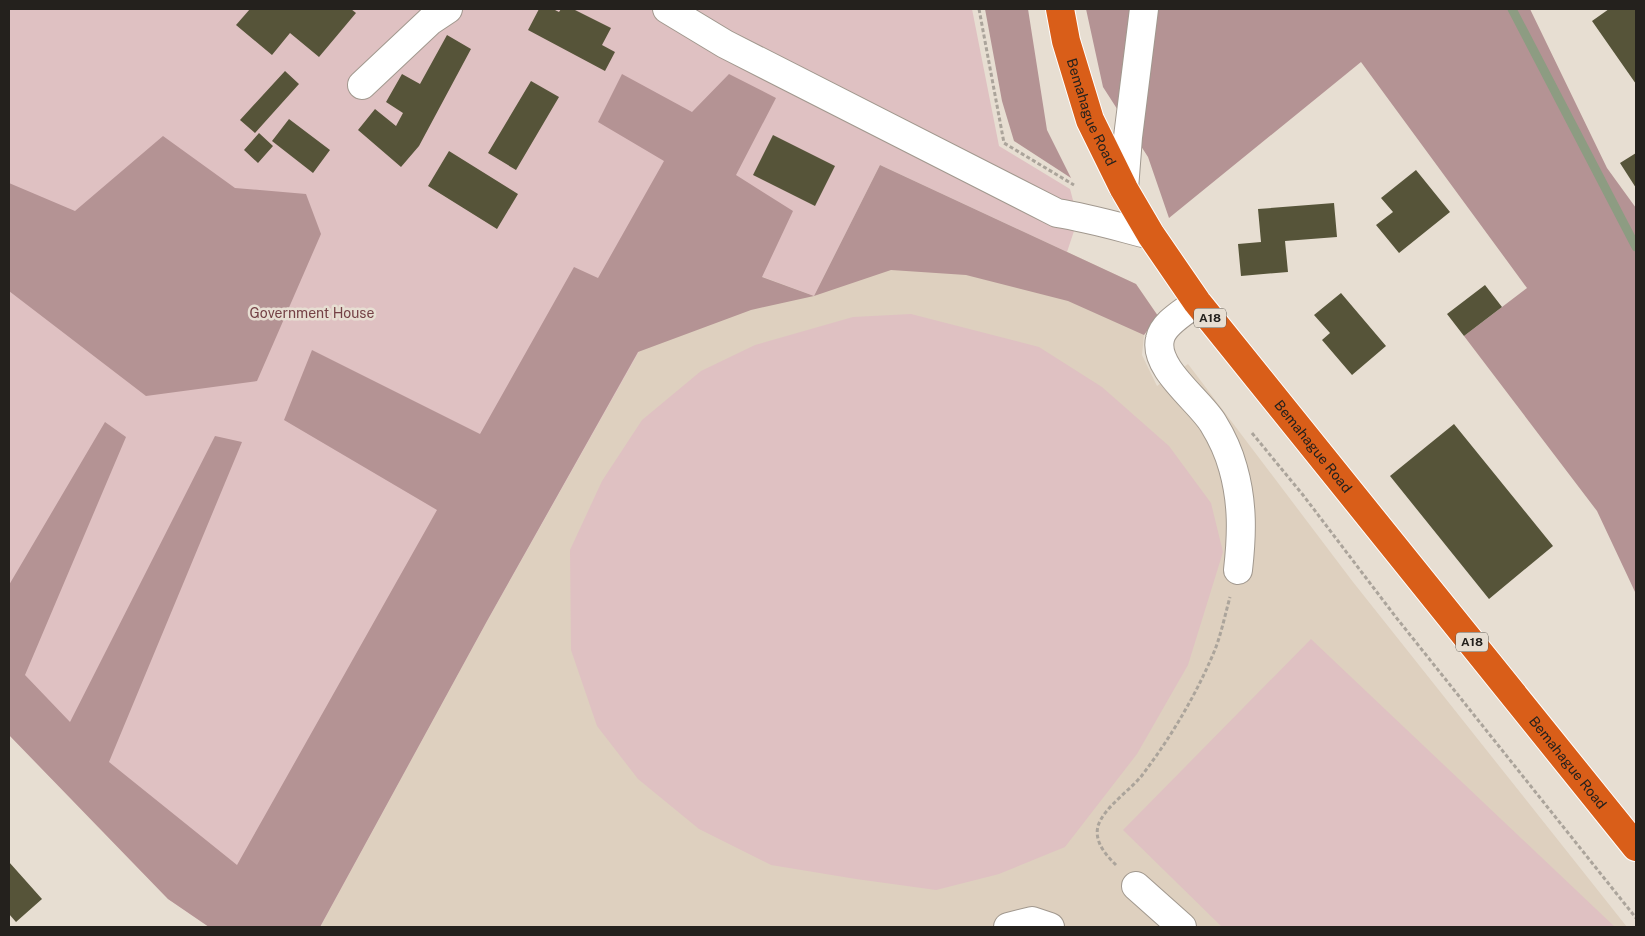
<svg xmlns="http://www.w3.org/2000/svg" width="1645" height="936" font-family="'Public Sans',sans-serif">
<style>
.built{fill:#ded0bf}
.green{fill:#dfc1c2}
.forest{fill:#b49394}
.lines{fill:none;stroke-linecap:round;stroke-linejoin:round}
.stream{stroke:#8d9c82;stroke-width:9}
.building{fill:#565439}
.minor-casing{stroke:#a1988e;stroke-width:30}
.highway-casing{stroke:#fff;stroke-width:30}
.path{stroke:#aba49b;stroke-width:3;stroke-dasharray:4 2.5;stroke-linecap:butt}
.minor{stroke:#fff;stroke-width:28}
.highway{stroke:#d95e19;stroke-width:28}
.labels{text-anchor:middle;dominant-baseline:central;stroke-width:5;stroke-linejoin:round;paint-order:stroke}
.shield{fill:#e7ded2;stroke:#5e5a53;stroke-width:1}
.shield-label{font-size:12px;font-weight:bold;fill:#24211d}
.street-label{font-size:14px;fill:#24211d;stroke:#e7ded2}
.park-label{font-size:14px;fill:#744145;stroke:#e7ded2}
</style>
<rect width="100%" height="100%" fill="#e7ded2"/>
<!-- built -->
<path class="built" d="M880 165 1136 284 1158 316 1144 335 1142 355 1157 386 1188 364 1353 582 1627 927H320L487 621 695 252 814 296Z"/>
<!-- green -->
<path class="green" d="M9 9H972L999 146 1070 189 1074 204 1079 216 1067 252 880 165 814 296 695 252 487 621 320 927H209L168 899 9 735Z
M911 314 1039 347 1102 387 1169 446 1211 503 1223 552 1188 665 1137 754 1065 847 999 874 936 890 856 879 771 865 699 829 638 779 597 726 571 650 570 550 602 481 642 420 701 371 755 345 853 317Z
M1311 639 1615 927H1222L1123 830Z"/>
<!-- forest -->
<path class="forest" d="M985 9H1028L1047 130 1071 178 1014 141 1002 101Z
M1086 9H1530L1607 168 1636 208V594L1597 511 1464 336 1527 288 1361 62 1169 218 1148 157 1103 87Z
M622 74 692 112 729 74 776 98 736 175 793 211 762 277 814 296 880 165 1136 284 1158 316 1144 335 1068 301 966 275 891 270 814 296 751 310 638 352 487 621 320 927H209L168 899 9 735V585L105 422 126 437 25 675 70 722 215 436 242 442 109 762 237 865 437 510 284 420 312 350 480 434 574 267 598 278 664 161 598 122Z
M163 136 235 188 306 194 321 234 257 381 146 396 9 291V183L75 211Z"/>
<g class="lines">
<!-- stream -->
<path class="stream" d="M1512 9 1636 247"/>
</g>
<!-- building -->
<path class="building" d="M250 9H351L356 13 319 57 290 33 272 55 236 25Z
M539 9H553L559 12 561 9H573L611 28 602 45 615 52 605 71 528 30Z
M1609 9H1636V84L1592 21Z
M447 35 471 49 419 146 401 167 358 130 375 109 396 126 403 113 386 102 402 74 420 84Z
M285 71 299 84 255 133 240 120Z
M531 81 559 97 516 170 488 153Z
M289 119 330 150 313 173 272 141Z
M259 133 273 146 258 163 244 150Z
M773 135 835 166 815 206 753 175Z
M449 151 518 194 497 229 428 186Z
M1636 153V188L1620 163Z
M1416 170 1450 212 1399 253 1376 225 1393 212 1381 198Z
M1334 203 1337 237 1285 241 1288 272 1241 276 1238 244 1261 242 1258 209Z
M1485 285 1502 307 1464 336 1447 314Z
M1341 293 1386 346 1352 375 1322 340 1330 333 1314 315Z
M1454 424 1553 546 1489 599 1390 476Z
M9 862 42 899 16 922 9 914Z"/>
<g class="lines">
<defs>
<path id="minor" d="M667 9 725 44 1057 213C1089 218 1119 227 1151 235
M362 85 430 21 448 9
M1124 189 1128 137 1144 9
M1197 302C1185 312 1163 323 1160 339 1153 368 1199 400 1213 423 1221 436 1229 453 1233 468 1243 503 1242 535 1238 570
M1136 886 1182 927
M1008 927 1032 921 1050 927"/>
<g id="highway">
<path id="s1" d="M1060 9 1066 41 1090 120 1124 189 1151 235 1197 302 1636 847"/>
</g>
</defs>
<!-- minor casing -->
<use href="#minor" class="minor-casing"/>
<!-- highway casing -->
<use href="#highway" class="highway-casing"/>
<!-- path -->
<path class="path" d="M979 9 1004 143 1074 185
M1252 433 1303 495 1395 616 1636 918
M1116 865C1106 855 1094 842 1098 826 1104 807 1131 790 1143 774 1171 737 1196 695 1214 652 1221 635 1225 615 1230 597"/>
<!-- minor -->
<use href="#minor" class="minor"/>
<!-- highway -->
<use href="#highway" class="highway"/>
</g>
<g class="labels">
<!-- shield labels -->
<g class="shield">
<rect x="1194" y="308.5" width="32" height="19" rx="4"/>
<rect x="1456" y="632.5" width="32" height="19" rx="4"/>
</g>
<g class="shield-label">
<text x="1210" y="318">A18</text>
<text x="1472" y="642">A18</text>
</g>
<!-- street labels -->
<g class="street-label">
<text stroke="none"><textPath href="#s1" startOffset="108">Bemahague Road</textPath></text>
<text stroke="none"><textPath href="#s1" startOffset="512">Bemahague Road</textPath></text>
<text stroke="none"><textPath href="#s1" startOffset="918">Bemahague Road</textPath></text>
</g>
<!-- park labels -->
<g class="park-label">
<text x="312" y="313">Government House</text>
</g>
</g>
<!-- border -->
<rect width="1645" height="936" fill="none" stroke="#24211d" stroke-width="20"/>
</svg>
